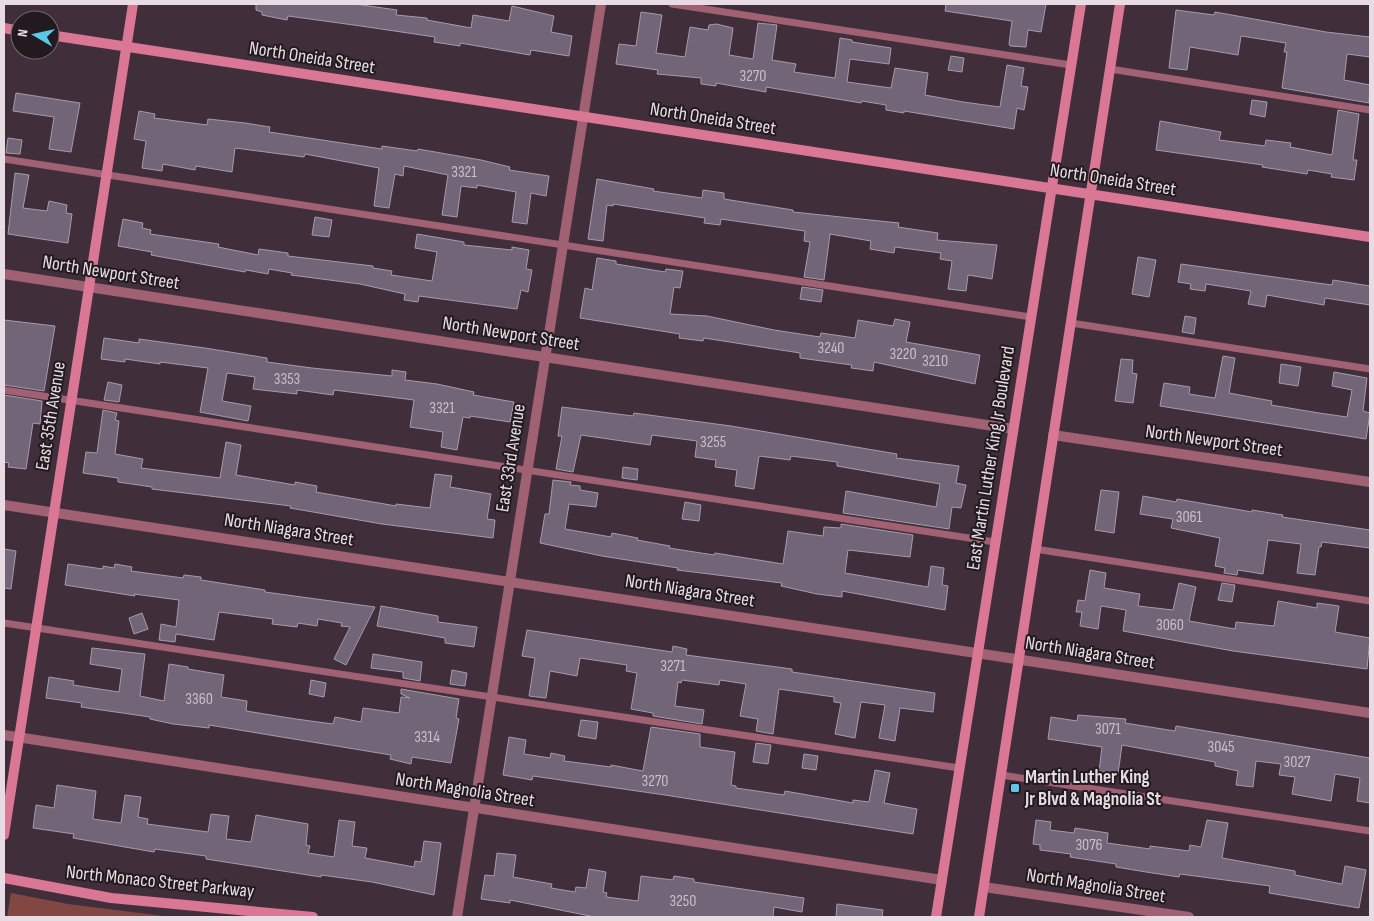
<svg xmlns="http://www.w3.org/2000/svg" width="1374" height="921" font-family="'Sofia Sans Condensed',sans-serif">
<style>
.green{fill:#824742}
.building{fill:#716577;stroke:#a79aad}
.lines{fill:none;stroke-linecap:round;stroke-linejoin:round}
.lane{stroke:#a06173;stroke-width:7}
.street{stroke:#a06173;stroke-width:10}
.secondary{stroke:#da7795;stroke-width:10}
.poi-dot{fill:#5bc8e7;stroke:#221a1f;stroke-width:2}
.labels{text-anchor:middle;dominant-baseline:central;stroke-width:4;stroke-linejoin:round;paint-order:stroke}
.number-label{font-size:16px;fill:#cabec8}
.street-label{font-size:19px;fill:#e7dce3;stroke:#221a1f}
.poi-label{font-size:19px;font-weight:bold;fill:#e7dce3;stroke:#221a1f;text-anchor:start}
</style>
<rect width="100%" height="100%" fill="#402f3b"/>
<!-- green -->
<path class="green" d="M11 893 68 904 171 917H7Z"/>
<!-- building -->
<path class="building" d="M256 4H355L397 10 396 15 427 18V20L471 28 473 15 509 21 512 6 554 16 551 32 572 36 569 56 531 50 530 55 460 43V46L434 42 435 37 361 26 288 16 287 20 262 15V12L256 10Z
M946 4H1046L1041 32 1028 30 1026 47 1010 46 1009 44 1012 21 945 11Z
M1176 10 1214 15 1215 12 1326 32 1370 37V57L1347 54 1344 80 1370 85 1369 103 1282 88 1287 52H1284L1286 43 1241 36 1238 55 1190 47 1187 70 1169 68Z
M641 12 662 15 656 53 685 57 690 27 708 30 709 25 716 24 733 28 729 55 753 59 758 23 777 25 772 60 796 64 794 72 835 78 840 38 852 40V42L891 48 889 64 850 59 847 82 891 88 895 68 928 73 925 95 963 102 1000 107 1007 65 1024 68 1021 86 1028 87 1024 110 1017 108 1014 129 904 111V113L886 110V105L862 101 861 103 766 87V92L716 83V86L701 84V78L657 74 658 70 616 64 619 44 636 46Z
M951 56 964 58 962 72 948 70Z
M16 93 80 103 71 152 49 149 54 117 13 111Z
M1252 100 1267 102 1265 117 1250 114Z
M1338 110 1359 114 1353 160H1357L1354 180 1331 177 1332 174 1308 170 1307 174 1262 167 1263 165 1156 150 1160 121 1221 132 1219 140 1265 146 1266 140 1291 143 1290 147 1332 155Z
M139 111 155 114 154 118 207 125 208 119 245 123 270 127 269 132 382 149V146L417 151 418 149 481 160 510 167 509 170 549 176 546 196 531 193 527 224 512 222 516 192 477 185V188L461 186 457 217 442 215 448 175 404 166 403 176 395 174 389 208 374 206 379 168 305 154 304 157 235 148 232 172 196 166 195 170 163 164 162 171 142 168 146 141 134 139Z
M8 138 22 140 20 154 6 153Z
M15 173 29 175 23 208 47 211 49 201 67 205 66 213 72 214 68 243 8 234Z
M597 179 654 189 653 191 702 198 703 190 724 193V199L793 210V212L899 223 898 227 938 233 937 240 997 245 992 279 968 275 966 291 948 289 952 261 940 259 941 253 895 247 894 253 870 249 871 241 830 234 824 280 804 277 810 242 804 241 805 231 721 219 720 225 704 223 705 218 613 204V206L607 205 603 241 588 239Z
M315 217 332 220 329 237 312 235Z
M123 219 143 223 142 228 151 230 150 234 219 244 218 247 258 255 259 249 288 253V256L373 266V268L392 271 391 275 432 281 437 252 415 248 417 234 464 242V245L512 250V247L529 250 526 269 532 270 528 292 521 290 517 309 419 296 418 302 404 300 405 294 360 284 291 275 292 273 269 269 268 274 246 270 245 272 151 255 152 252 118 246Z
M1138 257 1156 260 1149 297 1132 294Z
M597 258 616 261V264L665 272 666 269 683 271 680 288 674 287 670 314 707 316 774 330 820 337 821 333 855 338 858 320 893 326 895 319 910 322 906 342 980 355 975 384 874 362 873 371 851 368 852 365 800 358V353L704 338 703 341 679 338 680 334 580 318 585 288 592 290Z
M1181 264 1332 285 1333 280 1370 286V305L1325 298 1324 305 1267 295 1265 307 1248 304 1251 291 1206 284 1205 291 1190 289 1191 284 1178 282Z
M802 287 823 290 821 302 800 299Z
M1185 316 1196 318 1194 334 1182 332Z
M4 320 55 326 44 391 4 385Z
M104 338 139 343V339L205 348 267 358V362L312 368 392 376V370L406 372 405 380 437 384 474 392 473 395 514 402 510 422 470 416V418L463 417 457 450 441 447 443 432 410 427 414 400 334 390 333 395 297 390V394L253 389 255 377 227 373 222 401 251 406 248 421 200 412 208 368 160 362V364L125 359V362L101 359Z
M1223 356 1235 358 1229 393 1272 401 1271 405 1319 413 1347 417 1352 390 1332 386 1334 372 1367 378 1363 411 1370 413 1366 439 1160 406 1164 383 1190 387 1189 394 1215 398Z
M1121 359 1133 360 1132 373 1137 374 1133 403 1115 401Z
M1281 364 1301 367 1298 386 1279 383Z
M108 382 122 385 119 402 104 400Z
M4 395 42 401 40 424 33 423 26 469 8 467 9 463 4 462Z
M562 407 633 416 634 413 731 426 897 454 896 458 959 466 956 483 966 485 961 508 952 507 949 529 843 513 846 491 936 507 940 484 837 466V462L791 456 790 460 759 456 754 489 735 486 737 470 715 467 716 460 695 457 697 441 652 435 650 445 581 435 573 472 556 469 562 436H558Z
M103 410 117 413 115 420 119 421 115 454 143 459 141 468 220 478 226 442 241 445 236 475 295 485V482L317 486 316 492 396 506V504L430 508 435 474 452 476 450 487 491 494 487 519 495 520 493 538 382 524 290 508 291 506 152 489V487L118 482V478L83 473 86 452 97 453Z
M623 467 638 469 637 480 622 478Z
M553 480 571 482 570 485 580 486V490L598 493 596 507 569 504 565 529 611 537 612 533 638 538 637 540 670 546 669 548 714 555 715 553 783 564 788 531 823 536 824 527 841 528V524L913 535 910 557 848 550 845 573 928 587 931 566 944 568 942 585 948 586 945 610 842 591V597L817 594 781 586 782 583 677 570 678 568 602 556 540 543 545 514H549Z
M1101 490 1119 492 1114 533 1095 530Z
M1143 496 1176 502 1177 499 1252 512V510L1283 515 1282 517 1370 530V548L1322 542 1321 547H1319L1315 575 1297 573 1301 544 1268 540 1263 574 1238 570 1237 575 1224 573 1225 568 1215 566 1220 538 1171 528 1173 519 1140 514Z
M685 502 701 505 699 521 682 519Z
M4 549 16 551 11 589 4 588Z
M68 564 103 569V566L114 568 115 564 132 567 131 571 183 578 184 575 201 577V580L265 590V592L375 607 346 665 334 659 350 627 341 626 342 623 318 619 317 626 298 623 297 627 272 624 273 619 219 612 214 640 176 634 175 642 159 640 161 624 176 627 179 600 134 594 135 596 65 585Z
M1090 570 1106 573 1104 588 1140 594 1138 606 1173 610 1179 583 1196 587 1189 621 1235 629 1236 622 1274 626 1278 601 1317 608V603L1339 606 1335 632 1370 638 1367 669 1233 651 1123 631 1126 610 1101 606 1098 629 1080 626 1082 612H1076L1078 600 1085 601Z
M1222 583 1235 585 1232 602 1218 600Z
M381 606 438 616V622L477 627 474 647 445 643V638L377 626Z
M142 613 148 629 134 634 129 618Z
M527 630 672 652 673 646 687 649 686 655 792 669V672L935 693 933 712 900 708 895 741 879 738 885 705 861 702 855 738 835 734 841 703 834 702V697L779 689 773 734 756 731 758 719 740 716 746 684 720 680 719 685 682 680 681 683 678 682 675 706 704 710 702 724 653 716V713L631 709 637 673 626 671 627 665 580 658 577 676 550 671 546 698 529 696 535 658 522 656Z
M92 648 145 654 140 696 164 701 169 664 188 667V669L224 675 221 697 247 701 246 711 296 719 333 724 335 717 361 722 363 708 399 713 401 697 410 698 401 694V689L459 699 456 718 459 719 451 763 412 757 411 764 390 759 391 755 209 725V728L173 724 150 719V717L81 707 82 703 46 698 49 677 74 681 73 685 119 692 122 669 90 664Z
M373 654 422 662 420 681 403 678V672L371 668Z
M452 670 467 673 465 686 450 684Z
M311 680 326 683 324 697 309 694Z
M1078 715 1126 719 1125 723 1175 731 1176 726 1370 758V803L1357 801 1360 778 1335 774 1331 801 1292 794 1295 777 1279 775 1281 764 1256 761 1253 787 1236 785 1238 771 1215 766V762L1122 745 1118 774 1099 771 1102 747 1048 739 1051 717 1077 721Z
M581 720 598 722 596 739 578 736Z
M651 727 700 734V747L735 752 731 785 736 786V788L784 795 785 791 853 803V800L869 802 875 770 890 773 884 803 917 809 913 834 665 795 533 776 532 780 503 775 509 737 526 740 524 754 550 758 551 753 565 756 564 761 611 767V765L643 771Z
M756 743 771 745 768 764 753 762Z
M804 754 818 756 816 770 802 768Z
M57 785 96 791 93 819 121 823 125 795 141 797 138 817 148 819 147 824 208 832 211 814 229 816 226 839 251 842 256 815 308 824 306 845 310 846 308 853 334 857 339 820 355 822 352 846 367 848 365 858 414 867 415 861 421 862 424 841 441 843 434 895 372 882 321 875V877L206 859V856L155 849 154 852 73 838 74 834 33 828 36 805 54 808Z
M1036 820 1051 822 1050 830 1074 833 1075 828 1108 833 1107 843 1150 849V846L1189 851 1190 845 1201 847 1207 820 1228 823 1222 858 1295 871V875L1342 884 1345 866 1366 870 1359 908 1269 893 1270 886 1180 874 1179 877 1146 872 1116 867V864L1070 857 1071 854 1040 850V845L1033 844Z
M497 853 516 855 513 877 552 884 551 888 575 892 576 887 586 888 589 869 606 872 603 892 607 893 606 897 638 901 641 876 673 880 674 876 694 879V882L804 898 802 912 774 907 773 917H595L510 900V903L481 899 485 875 494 876Z
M837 904 883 910 882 917H836Z"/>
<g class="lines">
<!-- lane -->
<path class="lane" d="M672 4 1071 65
M1110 69 1370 110
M4 159 1031 317
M1071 323 1370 369
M4 390 995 542
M1035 549 1370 601
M4 623 959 768
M1001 775 1370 831"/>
<!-- street -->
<path class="street" d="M4 274 1013 429
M1053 435 1370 482
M4 505 1370 713
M4 735 942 880
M984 887 1189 917
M457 917 601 4"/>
<!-- secondary -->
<path class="secondary" d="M4 28 20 31
M50 35 1370 237
M4 835 133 4
M4 878 111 898 313 917
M936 917 1081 4
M979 917 1120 4"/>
</g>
<!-- markers -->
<rect class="poi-dot" x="1010" y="783" width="10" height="10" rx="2.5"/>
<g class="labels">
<!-- number labels -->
<g class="number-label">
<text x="753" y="76">3270</text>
<text x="464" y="172">3321</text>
<text x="831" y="348">3240</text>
<text x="903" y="354">3220</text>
<text x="935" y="361">3210</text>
<text x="287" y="379">3353</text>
<text x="442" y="408">3321</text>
<text x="713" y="442">3255</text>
<text x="1189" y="517">3061</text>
<text x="1170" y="625">3060</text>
<text x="673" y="666">3271</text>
<text x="199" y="699">3360</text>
<text x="1108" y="729">3071</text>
<text x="427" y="737">3314</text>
<text x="1221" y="747">3045</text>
<text x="1297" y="762">3027</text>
<text x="655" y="781">3270</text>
<text x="1089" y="845">3076</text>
<text x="683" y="901">3250</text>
</g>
<!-- street labels -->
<g class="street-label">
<text transform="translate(312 58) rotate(9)">North Oneida Street</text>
<text transform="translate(713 119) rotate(9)">North Oneida Street</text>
<text transform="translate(1113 180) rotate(9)">North Oneida Street</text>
<text transform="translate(111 273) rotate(9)">North Newport Street</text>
<text transform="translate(511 334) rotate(9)">North Newport Street</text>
<text transform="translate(51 416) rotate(-81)">East 35th Avenue</text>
<text transform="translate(1214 441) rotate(8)">North Newport Street</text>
<text transform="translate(511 458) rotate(-81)">East 33rd Avenue</text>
<text transform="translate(991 458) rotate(-81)">East Martin Luther King Jr Boulevard</text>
<text transform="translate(289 530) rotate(9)">North Niagara Street</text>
<text transform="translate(690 591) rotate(9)">North Niagara Street</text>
<text transform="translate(1090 653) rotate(9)">North Niagara Street</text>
<text transform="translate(465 790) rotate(9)">North Magnolia Street</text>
<text transform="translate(160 882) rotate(6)">North Monaco Street Parkway</text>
<text transform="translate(1096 886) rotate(9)">North Magnolia Street</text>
</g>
<!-- poi labels -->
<g class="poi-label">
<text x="1025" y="777">Martin Luther King<tspan x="1025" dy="22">Jr Blvd &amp; Magnolia St</tspan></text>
</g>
</g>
<!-- border -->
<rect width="1374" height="921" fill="none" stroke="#e7dce3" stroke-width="10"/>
<!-- north arrow -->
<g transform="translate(35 35) rotate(279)"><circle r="24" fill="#221a1f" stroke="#71686d"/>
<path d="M0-4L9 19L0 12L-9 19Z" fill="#5bc8e7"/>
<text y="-8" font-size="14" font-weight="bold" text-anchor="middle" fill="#e7dce3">N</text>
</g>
</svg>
